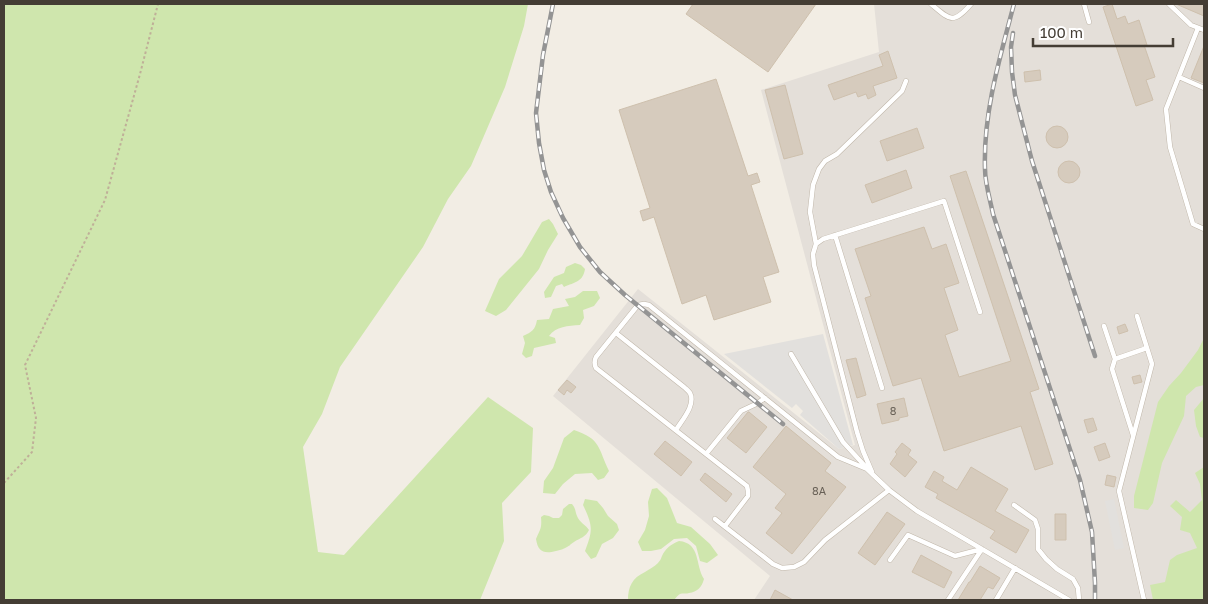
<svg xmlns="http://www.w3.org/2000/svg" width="1208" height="604" font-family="'Golos Text',sans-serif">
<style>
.industrial{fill:#e4dfd9}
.green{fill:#cfe6ad}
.parking{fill:#e2e0dd}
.building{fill:#d6cbbd;stroke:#cec0ad}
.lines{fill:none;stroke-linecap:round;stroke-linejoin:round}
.lane-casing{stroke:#c0b7aa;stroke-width:5.5}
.path{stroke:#bfaf98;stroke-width:2;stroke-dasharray:2.5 2.5;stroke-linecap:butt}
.lane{stroke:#fff;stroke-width:4.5}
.rail-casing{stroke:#949494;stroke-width:4.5}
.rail{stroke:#fff;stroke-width:2.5;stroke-dasharray:8;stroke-linecap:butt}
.labels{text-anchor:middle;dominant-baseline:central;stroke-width:4;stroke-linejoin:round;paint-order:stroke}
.number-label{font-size:11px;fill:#686056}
</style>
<rect width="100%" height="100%" fill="#f2ede4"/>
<!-- industrial -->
<path class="industrial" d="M874 4H1204V600H754L770 576 553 396 638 289 839 449 855 445 761 90 879 52Z"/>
<!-- green -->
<path class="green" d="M4 4H528L524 26 505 87 471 166 448 199 423 247 340 367 322 414 303 447 318 552 344 555 488 397 533 428 531 472 502 503 504 541 480 600H4Z
M549 219 553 224 558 234 548 250 539 269 506 310 496 316 485 311 499 279 522 256 542 222Z
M575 263 581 265 585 269C583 282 575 282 564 287L562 284 556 286 551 297 545 298 544 292 554 277 564 273 566 267Z
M583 291H597L600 298 594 306 583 310 584 318 580 325C568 326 556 326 549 336L555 338 556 343 534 348 532 356 526 358 522 354 525 343 523 336C532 332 535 330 537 320L549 319 553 309 569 306 565 299 575 297Z
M1204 338V385L1196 387 1186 396 1184 416 1162 463 1153 503 1148 510 1134 508V496L1158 402 1169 386 1181 373 1198 350Z
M1204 398V438L1200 437 1196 426 1194 410Z
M574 430C601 439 598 448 609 471L604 478 598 480 592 473 575 474 563 484 555 494 543 493 544 481 553 468 564 438Z
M1204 467V600H1153L1150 585 1165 582 1170 560 1177 555 1197 548 1190 533 1180 530 1182 517 1170 506 1176 500 1190 512 1202 500 1200 484 1195 473Z
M657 488 667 498 677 523 691 527 710 544 718 555 707 563 700 561 696 546 687 538 674 539 661 549 651 551H642L638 542 645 530 649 516 648 502 652 489Z
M585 499 597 501 603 508 608 516 617 524 619 530 613 538 602 544 596 557 591 559 585 551C593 530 593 526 583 505Z
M569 504H572C576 509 575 511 577 516 579 522 586 525 589 530 586 537 580 538 574 542 569 545 572 544 567 547 564 549 560 550 556 551 544 554 538 552 536 539 540 529 542 529 541 517L544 515 549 516 553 518H559L562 515 563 509Z
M679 541C701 543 695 565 704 579 702 587 697 592 689 593 687 594 682 593 680 594 678 595 675 599 674 600H628C628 587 632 578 645 572 649 569 654 567 658 563 661 559 660 561 662 556 665 549 671 544 679 541Z"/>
<!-- parking -->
<path class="parking" d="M823 334 853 445 839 449 800 415 803 411 796 404 792 408 724 354Z
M1114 499 1124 548 1115 550 1105 501Z"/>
<!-- building -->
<path class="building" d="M693 4H816L768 72 686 14Z
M1112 4 1117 19 1125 16 1128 24 1139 20 1147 45H1144L1155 77 1146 80 1153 100 1136 106 1103 7Z
M1176 4H1204V16Z
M1204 46V83L1191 78Z
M888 51 897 78 873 86 876 95 868 99 866 94 858 97 856 92 834 100 828 85 883 66 879 55Z
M1040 70 1041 80 1025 82 1024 72Z
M716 79 748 176 757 173 760 182 751 185 779 272 763 277 771 302 714 320 706 295 682 304 654 217 643 221 640 211 650 208 619 110Z
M785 85 803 154 784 159 765 90Z
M1046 137a11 11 0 1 1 22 0a11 11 0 1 1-22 0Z
M917 128 924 148 887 161 880 141Z
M1058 172a11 11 0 1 1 22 0a11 11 0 1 1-22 0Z
M906 170 912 188 872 203 865 185Z
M966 171 1039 389 1030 392 1053 464 1035 470 1021 426 944 451 921 378 893 386 865 298 871 296 855 249 924 227 932 249 946 244 959 283 944 288 958 330 945 335 959 377 1011 361 950 176Z
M1125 324 1128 331 1119 334 1117 327Z
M856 358 866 395 857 398 846 360Z
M1140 375 1142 382 1134 384 1132 377Z
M567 380 576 387 571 393 567 390 564 395 558 390Z
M904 398 908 416 899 418V420L882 424 877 404Z
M748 412H749L767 427 746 453 727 438Z
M1093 418 1097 430 1088 433 1084 420Z
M786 426 831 463 825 471 846 487 792 554 766 533 782 513 775 508 786 494 753 467Z
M665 441 692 462 681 476 654 454Z
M902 443 911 450 908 455 917 462 905 477 890 464 897 454 895 452Z
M1105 443 1110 457 1099 461 1094 447Z
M971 467 1008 489 995 511 1029 530 1016 553 990 538 995 531 936 498 938 494 925 487 934 471 944 477 942 481 957 490Z
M705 473 732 494 726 502 700 480Z
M1107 475 1116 477 1114 487 1105 485Z
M887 512 905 524 875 565 858 553Z
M1055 514H1066V540H1055Z
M921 555 952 572 944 588 912 572Z
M980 566 1000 578 993 589 988 587 980 600H958L969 582H970Z
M775 590 793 600H770Z"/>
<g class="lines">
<defs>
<path id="lane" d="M931 4C950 20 953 25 971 4
M1084 4 1089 22
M1169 4 1191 25 1204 30
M1198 28 1166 109 1170 147 1193 224 1204 229
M1179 77 1204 88
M835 235 882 388
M816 244 810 212 813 185 819 169 825 161 837 154 902 91 906 81
M1137 316 1152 364 1119 491 1144 600
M1104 326 1115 359
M616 333 684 387C686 389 688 390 690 393 696 405 682 420 676 430
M791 354 843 442 865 466
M1133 435 1112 369 1115 359 1147 348
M706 454 741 411 756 404 765 398
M872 472 863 451 857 432 814 265 813 254 816 244 823 239 944 201 980 312
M1014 505 1035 520 1038 529V549L1046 559 1057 569 1073 579 1078 588 1079 600
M715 519 773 564 782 568 794 567 804 562 825 540 889 490 917 511 1069 600
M725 526 748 496V491L747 486 596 368C594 364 594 361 596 357L638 305 644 304 649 305 838 457 867 469 889 490
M890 560 908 535 955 556 982 549
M948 600 982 549
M996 600 1015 568"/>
</defs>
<!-- lane casing -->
<use href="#lane" class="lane-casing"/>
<!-- path -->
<path class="path" d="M4 483 32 452 36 418 25 365 105 200 140 74 158 4"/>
<!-- lane -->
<use href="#lane" class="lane"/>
<defs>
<path id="rail" d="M553 4 543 55 536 113 539 143 544 170 551 192 563 218 580 247 600 272 625 295 783 424
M1014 4C1000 57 983 113 985 169 985 183 990 199 993 214L1080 480 1092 532 1095 583V600
M1013 33 1011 47 1012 72 1015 95 1032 161 1095 356"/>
</defs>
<!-- rail casing -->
<use href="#rail" class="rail-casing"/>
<!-- rail -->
<use href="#rail" class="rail"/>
</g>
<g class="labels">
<!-- number labels -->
<g class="number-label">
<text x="893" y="410">8</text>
<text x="819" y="490">8А</text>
</g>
</g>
<!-- border -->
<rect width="1208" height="604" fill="none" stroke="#443d34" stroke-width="10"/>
<!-- scale -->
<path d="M1033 38v8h140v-8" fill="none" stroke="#443d34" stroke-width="2.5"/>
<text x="1040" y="38" font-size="15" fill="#443d34" stroke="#ffffff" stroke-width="4" paint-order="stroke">100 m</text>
</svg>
